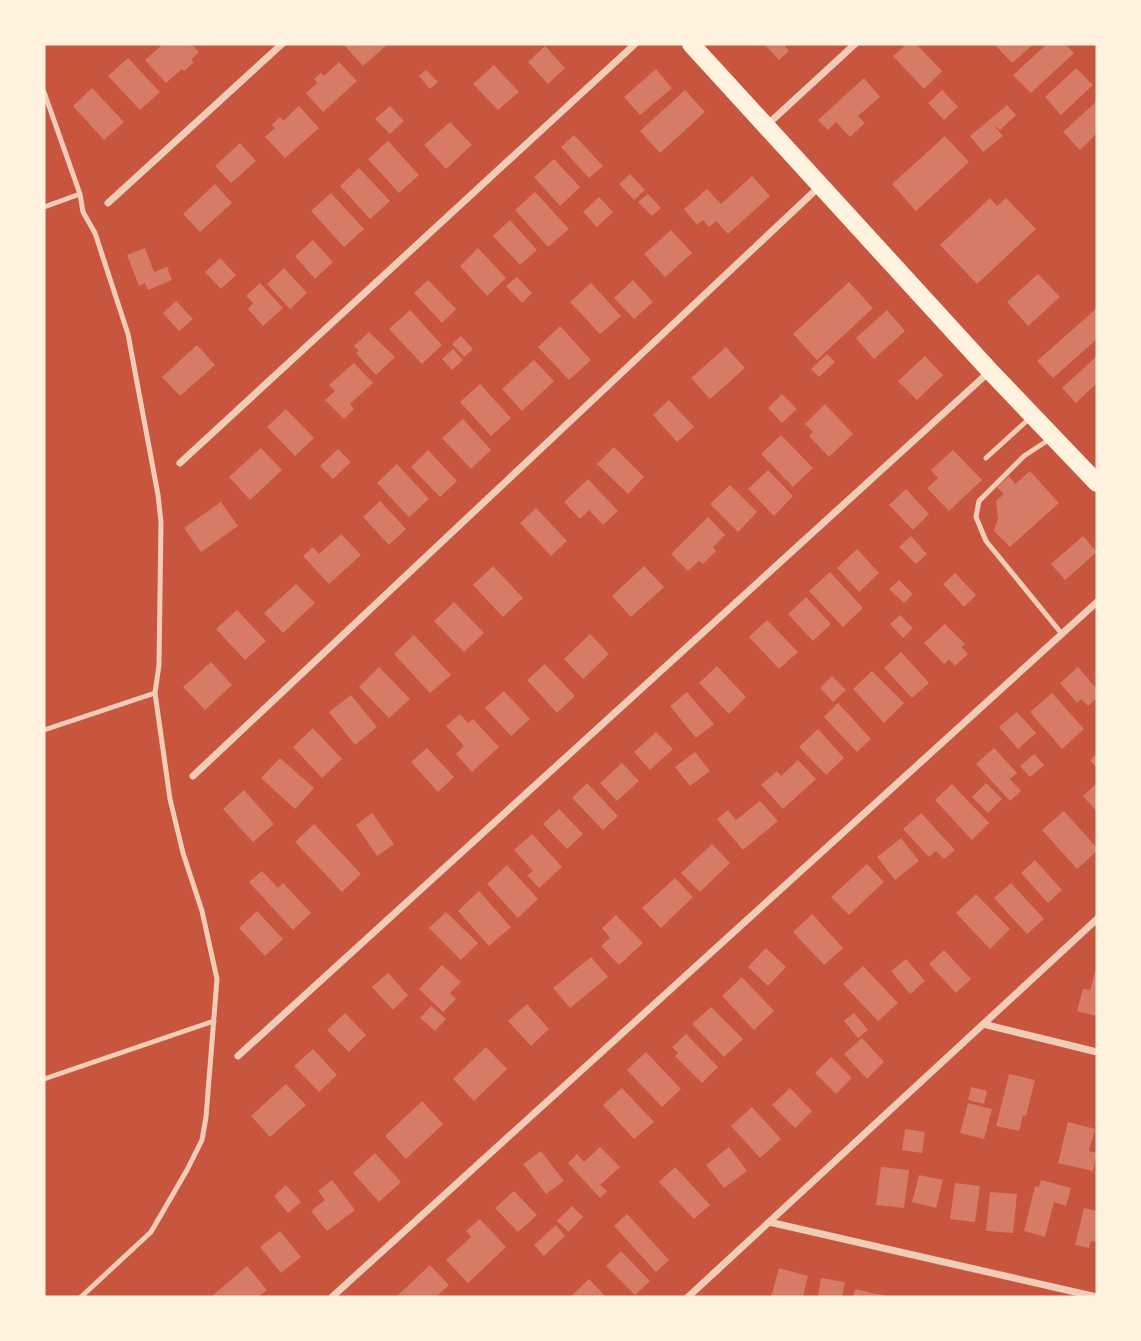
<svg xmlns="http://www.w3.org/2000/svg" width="1141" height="1341" font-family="'IBM Plex Serif',serif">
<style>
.building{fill:#d67c66}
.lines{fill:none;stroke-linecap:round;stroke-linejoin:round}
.service{stroke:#f1ccb7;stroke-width:5}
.minor{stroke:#f1ccb7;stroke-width:7}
.primary{stroke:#fff3e0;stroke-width:18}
</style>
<rect width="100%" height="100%" fill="#c8553d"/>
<!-- building -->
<path class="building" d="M163 44H191L199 52 191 60 194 62 184 71 182 69 166 83 145 60Z
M343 44H388L363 66Z
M764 44H788L785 46 789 51 779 60Z
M907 44H916L942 71 924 89 893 56Z
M997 44H1034L1012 63 995 45Z
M1047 44H1065L1074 53 1031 93 1013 75Z
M545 46 565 68 548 84 528 62Z
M128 58 160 92 140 110 108 76Z
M339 62 357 81 323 112 306 93 317 83 314 79 321 73 324 76Z
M494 65 519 92 498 110 473 84Z
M1076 68 1093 85 1061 115 1045 97Z
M656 69 672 88 640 115 624 97Z
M426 70 438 82 430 89 419 76Z
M864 78 880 97 858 116 865 123 850 137 836 122 828 130 818 120Z
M92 88 124 122 104 140 73 106Z
M685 90 705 112 660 153 640 131Z
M942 90 958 107 944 120 928 103Z
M1097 101V133L1080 150 1063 132Z
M1007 105 1016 115 1000 130 992 123 1003 136 983 152 970 136Z
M299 106 319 128 285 158 265 137 275 128 272 125 280 117 283 121Z
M390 106 404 121 390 134 375 119Z
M450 122 472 145 446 169 424 145Z
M574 135 603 166 589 178 561 147Z
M945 136 969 162 916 211 892 184Z
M388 141 419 175 399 193 368 159Z
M240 143 256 161 231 183 215 166Z
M554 159 580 187 560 206 534 177Z
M359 168 390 201 370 219 340 186Z
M630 174 645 190 634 200 619 184Z
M752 176 770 196 728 234 716 221 709 227 703 220 697 225 684 209 707 189 721 204Z
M215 184 232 203 200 232 183 214Z
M535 192 569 229 548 247 515 210Z
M331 193 364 229 344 247 311 211Z
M648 194 661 208 652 216 638 202Z
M599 197 613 212 597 227 583 212Z
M990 198 997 206 1006 198 1036 229 977 284 940 245Z
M510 220 537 250 520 265 493 236Z
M671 230 692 253 665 277 644 254Z
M313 240 333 262 315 279 295 256Z
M145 248 154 272 167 267 172 280 148 290 145 283 139 286 127 255Z
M478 248 506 278 487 296 460 266Z
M220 258 236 275 221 289 205 272Z
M284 268 307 293 290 309 267 284Z
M1038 274 1060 297 1028 326 1007 302Z
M517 277 532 293 522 303 506 286Z
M428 280 456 309 442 323 414 293Z
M633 280 653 302 634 319 614 298Z
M849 282 873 308 817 360 793 334Z
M260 283 283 308 263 326 248 309 253 303 246 296Z
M591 283 621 316 600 334 570 302Z
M176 301 193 319 179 331 163 313Z
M1097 308V339L1053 378 1037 361Z
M410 310 442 345 422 364 389 329Z
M887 310 905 331 874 359 856 338Z
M560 326 591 360 569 380 538 347Z
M369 332 395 357 376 375 356 353 359 351 354 346Z
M461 336 473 349 464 357 452 344Z
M197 345 215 365 180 396 162 377Z
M726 347 745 368 710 399 691 378Z
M453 349 463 360 452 370 442 359Z
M827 354 835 362 819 377 811 369Z
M925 356 943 375 917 400 898 381Z
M1097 356V383L1076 403 1062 388Z
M534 360 554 381 522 411 502 389Z
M354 363 373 383 350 404 354 409 344 419 325 400 335 391 329 385Z
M480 384 511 418 491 436 460 402Z
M782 394 797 409 782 423 768 408Z
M669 400 694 427 677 442 653 415Z
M825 404 853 434 829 457 809 436 813 432 805 424Z
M286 409 314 438 295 456 267 427Z
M463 419 491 450 471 469 442 438Z
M781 435 813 468 793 487 761 454Z
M614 447 644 477 628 494 597 464Z
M261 448 282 470 250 500 229 477Z
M338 449 351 462 333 479 320 466Z
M428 450 457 481 440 497 411 467Z
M953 450 982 480 949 511 927 488 938 478 931 470Z
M397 464 429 499 409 517 377 483Z
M768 470 793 496 774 516 748 489Z
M1030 471 1059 503 1010 547 994 531 998 519 996 501 1004 494 997 487 1009 476 1015 484Z
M588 479 618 511 603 525 589 510 580 519 564 502Z
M730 485 757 512 738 532 710 504Z
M906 489 929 514 913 530 889 505Z
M380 501 406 529 389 545 363 517Z
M221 502 238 526 201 552 184 528Z
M536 508 567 541 551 556 520 523Z
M708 517 725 535 713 547 716 551 703 564 699 561 688 571 671 554Z
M341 534 361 555 329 584 303 556 313 547 319 554Z
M911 536 927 554 916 564 899 547Z
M1083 536 1097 552 1065 580 1051 564Z
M857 549 879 573 859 592 837 568Z
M493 566 523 598 503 617 473 585Z
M644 566 664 587 631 617 612 596Z
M830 572 863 608 843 627 809 591Z
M955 573 976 595 964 607 943 584Z
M899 580 913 594 904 603 889 589Z
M296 584 315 603 283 633 264 613Z
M806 597 831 624 813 641 788 614Z
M454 602 484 633 464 652 434 621Z
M237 610 266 641 245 660 216 629Z
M900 615 913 628 903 638 890 624Z
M767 620 798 652 779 669 749 637Z
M945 624 965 644 961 647 968 654 955 666 949 659 944 664 924 643Z
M590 634 609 654 583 679 564 659Z
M414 635 451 675 430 693 394 654Z
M901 652 929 683 912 698 884 668Z
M211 662 232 685 205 710 183 687Z
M545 664 575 696 557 713 527 680Z
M717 666 746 697 729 714 699 683Z
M379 667 410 699 389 718 359 687Z
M1078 667 1097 689V698L1088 706 1081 699 1077 703 1060 683Z
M872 671 904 703 884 723 853 689Z
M832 676 846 690 833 702 820 688Z
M504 691 530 719 511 736 485 708Z
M687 692 714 724 696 738 670 706Z
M1052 693 1084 729 1062 749 1030 712Z
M351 695 377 727 355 745 329 712Z
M838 703 871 739 857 752 824 717Z
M1017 712 1036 733 1018 749 999 727Z
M460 714 468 723 473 719 499 747 472 772 456 754 464 746 446 726Z
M313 728 342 759 322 778 293 747Z
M818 729 844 758 826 775 799 747Z
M656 732 673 749 650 770 634 752Z
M427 748 454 777 438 792 411 762Z
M994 748 1017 773 1010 779 1021 791 1010 801 976 764Z
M695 752 710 771 690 786 675 767Z
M1097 753V768L1090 760Z
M1034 754 1044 765 1030 777 1020 766Z
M280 758 314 788 295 809 261 778Z
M798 760 816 779 783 809 761 785 777 771 781 776Z
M622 763 639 781 617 801 600 783Z
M587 783 618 816 603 830 572 798Z
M986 783 1002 799 988 813 972 797Z
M1097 783V812L1083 796Z
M952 784 989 823 972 840 935 800Z
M244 790 274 824 253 842 223 809Z
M760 801 778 821 743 850 717 819 728 810 736 820Z
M559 809 583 834 567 849 543 824Z
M1064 811 1097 848V851L1077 869 1042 830Z
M372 813 394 844 377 856 356 825Z
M921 813 955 850 944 859 936 851 929 857 903 829Z
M314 824 361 874 342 892 295 842Z
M532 834 562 867 539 888 527 875 533 871 514 850Z
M901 838 919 861 895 880 877 857Z
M712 844 730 863 700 892 681 873Z
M1035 860 1062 890 1048 903 1021 873Z
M867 864 884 882 849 915 831 897Z
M507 865 538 899 518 918 487 884Z
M262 871 278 888 283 883 311 913 293 930 249 882Z
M675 878 693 897 661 928 642 908Z
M1011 883 1044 919 1027 934 994 898Z
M479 891 511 927 489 946 458 911Z
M976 894 1010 929 990 949 956 913Z
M257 911 283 939 265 956 239 928Z
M446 912 478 943 461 960 429 928Z
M812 914 843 948 824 965 793 932Z
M616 915 643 943 619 965 601 946 610 938 602 928Z
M766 948 786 967 768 986 748 967Z
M944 950 971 979 956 993 929 964Z
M591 957 608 977 570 1008 553 988Z
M906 959 925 981 910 994 891 971Z
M442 965 461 982 450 993 456 999 443 1012 419 989Z
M863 966 898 1003 878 1021 843 984Z
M1095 972 1097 973V1016L1077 1011 1083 989 1090 990Z
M388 973 408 995 393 1010 372 987Z
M742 977 774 1011 754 1030 722 996Z
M527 1004 549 1029 531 1046 508 1021Z
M431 1006 446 1019 435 1031 420 1018Z
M711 1007 743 1039 724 1057 692 1024Z
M345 1013 366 1035 349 1052 327 1030Z
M854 1013 868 1030 858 1038 844 1021Z
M686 1034 718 1067 702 1083 675 1056 678 1053 672 1047Z
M862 1038 884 1062 867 1079 844 1054Z
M486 1047 507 1069 474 1101 453 1079Z
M313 1049 337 1075 319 1092 294 1066Z
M646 1052 681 1089 662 1107 627 1070Z
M831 1057 852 1078 836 1094 815 1073Z
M1009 1074 1035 1080 1026 1116 1023 1115 1019 1131 996 1126Z
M286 1084 306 1105 270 1137 251 1116Z
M971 1087 987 1091 984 1104 968 1100Z
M622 1088 654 1122 634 1139 603 1105Z
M790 1088 812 1111 795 1128 772 1105Z
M422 1101 443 1124 406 1159 385 1136Z
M968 1103 992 1109 984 1139 960 1133Z
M752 1107 781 1139 760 1158 731 1126Z
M1068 1122 1095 1129 1089 1151 1097 1153 1093 1171 1058 1163Z
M905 1129 925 1132 922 1153 902 1150Z
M600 1147 620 1167 600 1185 607 1191 600 1198 568 1163 577 1154 584 1162Z
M729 1147 747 1171 724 1188 706 1165Z
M541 1151 564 1181 546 1194 523 1164Z
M375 1153 401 1182 379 1202 353 1173Z
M675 1167 710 1205 694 1219 659 1182Z
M881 1167 909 1170 904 1208 876 1205Z
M919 1175 943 1180 936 1208 912 1202Z
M332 1180 355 1210 327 1231 311 1211 325 1200 318 1191Z
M1041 1180 1071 1188 1066 1206 1054 1202 1045 1237 1024 1231 1035 1186 1039 1187Z
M955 1183 980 1186 975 1222 950 1219Z
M286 1185 301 1202 288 1213 274 1196Z
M514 1191 537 1215 518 1232 495 1208Z
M990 1192 1017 1194 1013 1233 986 1231Z
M572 1206 583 1217 569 1232 557 1221Z
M1084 1208 1097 1211V1242L1091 1241 1089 1248 1075 1245Z
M627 1214 669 1260 656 1272 614 1226Z
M480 1219 506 1247 468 1283 446 1260 471 1237 466 1231Z
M556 1225 565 1236 544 1256 534 1245Z
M280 1231 301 1257 281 1273 260 1247Z
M621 1251 650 1281 635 1295 606 1266Z
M430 1265 449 1285 436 1297H396Z
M247 1266 267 1290 258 1297H214L213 1295Z
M779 1268 808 1276 803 1297H771Z
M821 1278 845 1282 842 1297H818Z
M589 1279 606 1297H570Z
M855 1289 885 1296V1297H853Z"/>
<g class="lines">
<!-- service -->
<path class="service" d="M44 92 80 194 83 212 95 233 128 334 158 495 161 522 159 665 155 693 44 730
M44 207 80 194
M1050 439 1024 456 979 501 976 517 986 541 1062 634
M986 458 1030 418
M44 1079 214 1021
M81 1297 151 1232 187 1170 202 1140 206 1117 217 979 202 911 183 853 170 799 155 693"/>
<!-- minor -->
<path class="minor" d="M767 125 855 44
M108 203 282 44
M180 463 635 44
M193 776 820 186
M983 1024 1097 1052
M238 1056 989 372
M769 1222 1097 1297
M332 1297 1097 602
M688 1297 1097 919"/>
<!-- primary -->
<path class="primary" d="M691 44 990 371 1097 483"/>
</g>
<!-- border -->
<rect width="1141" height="1341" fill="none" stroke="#fff3e0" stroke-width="91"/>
</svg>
